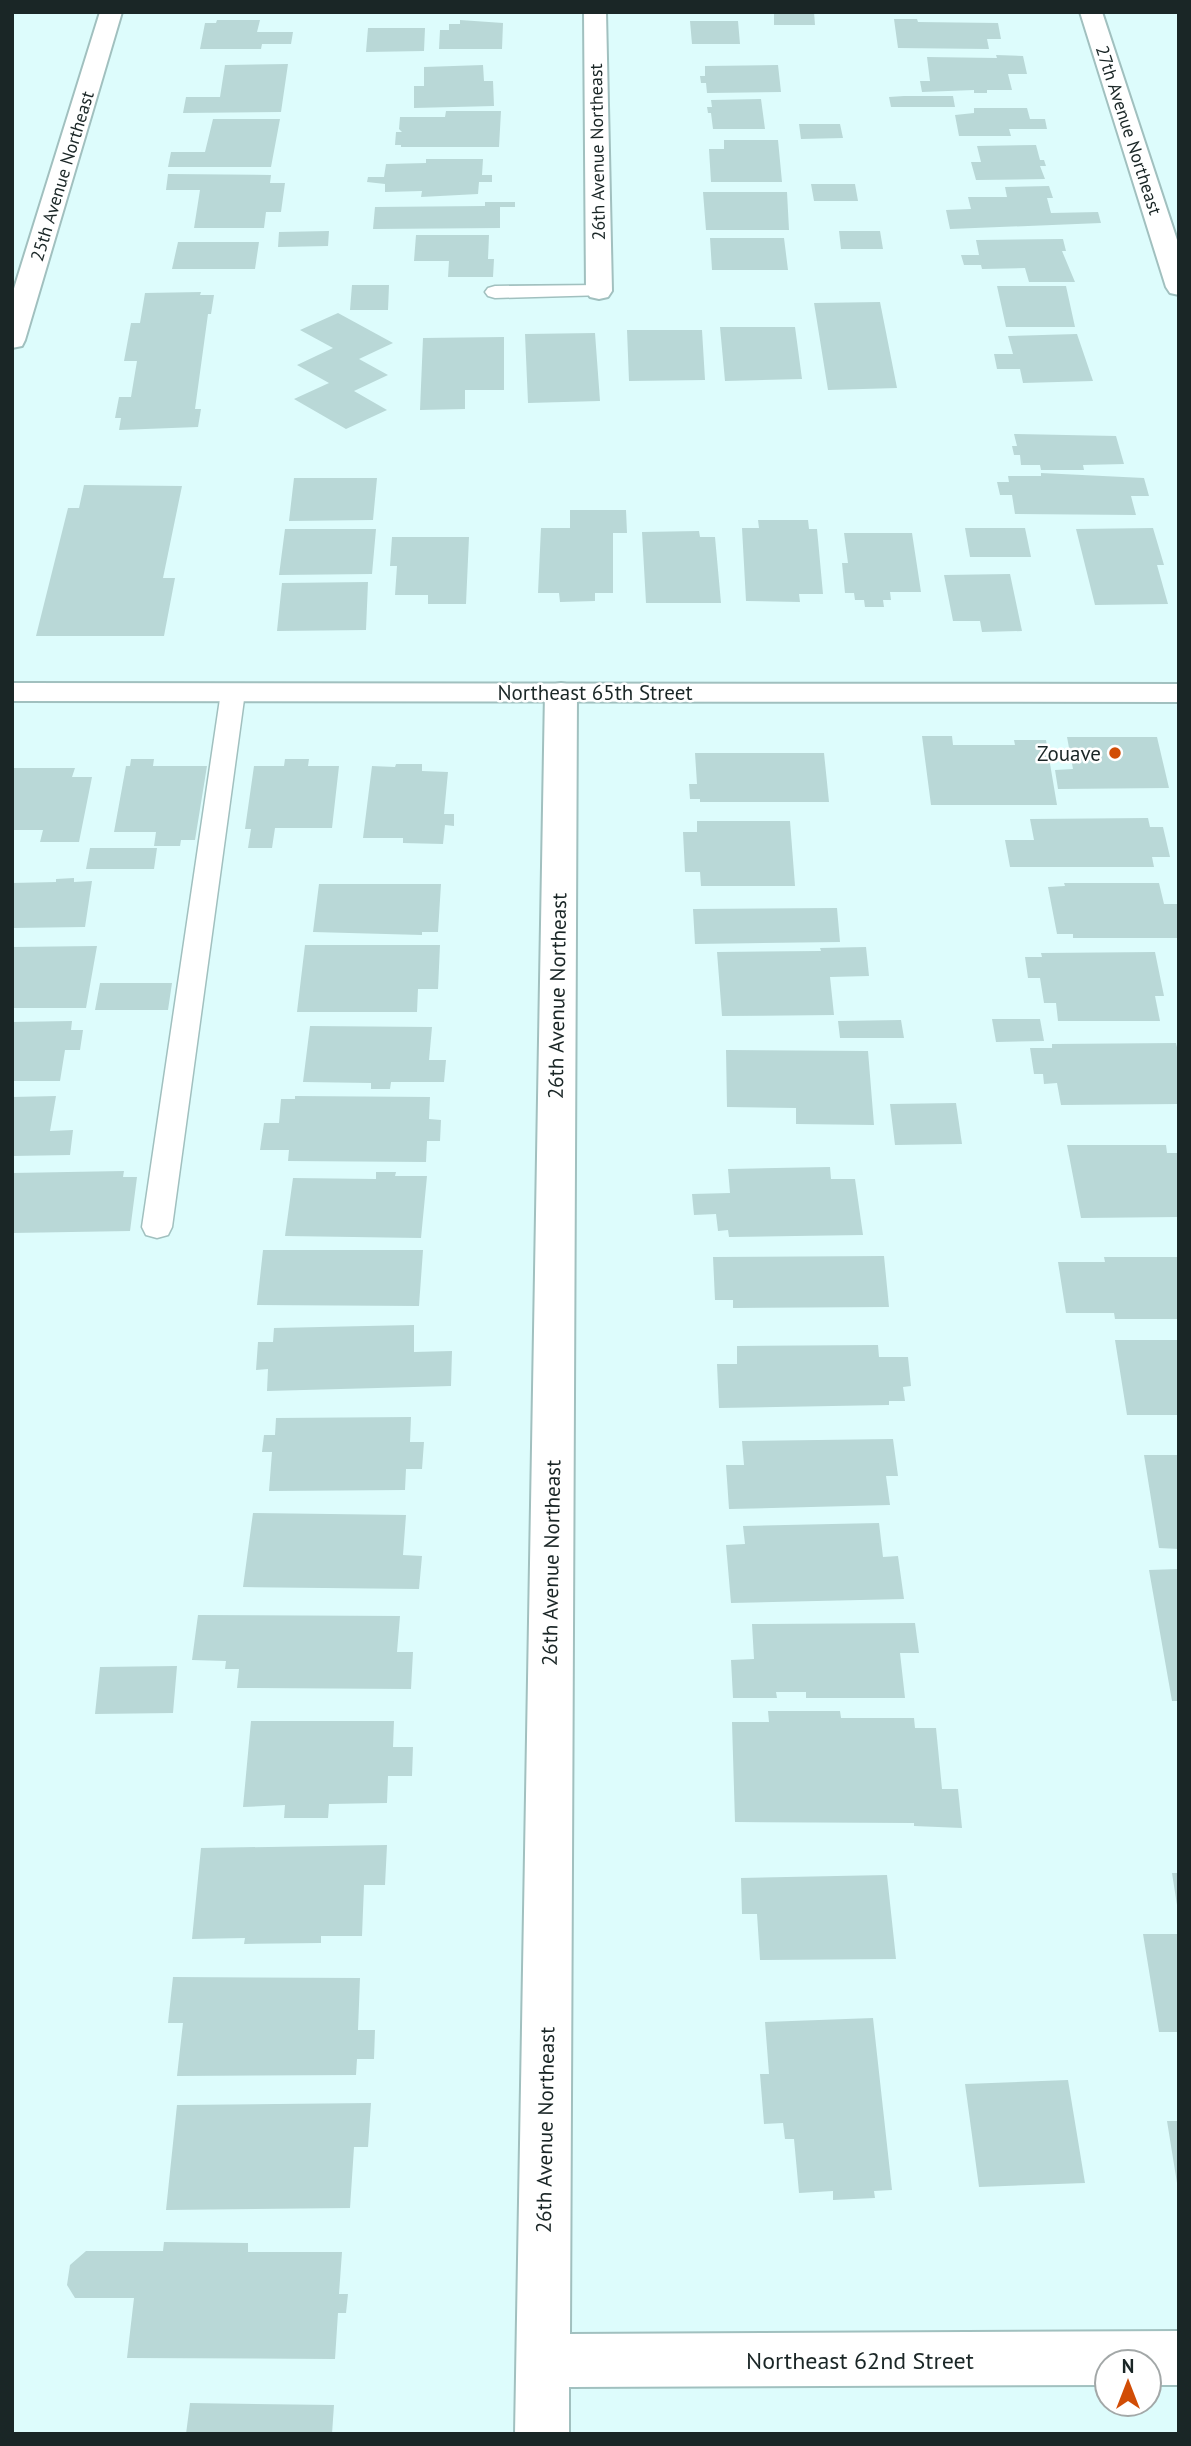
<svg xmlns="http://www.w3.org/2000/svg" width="1191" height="2446" font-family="'PT Sans',sans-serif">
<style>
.building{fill:#b9d8d7}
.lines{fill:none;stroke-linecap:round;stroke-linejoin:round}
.service-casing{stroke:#a1c0bf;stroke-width:3}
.minor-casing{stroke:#a1c0bf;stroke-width:4}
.secondary-casing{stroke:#a1c0bf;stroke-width:4}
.service{fill:#fff;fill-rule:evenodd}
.minor{fill:#fff;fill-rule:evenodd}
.secondary{fill:#fff;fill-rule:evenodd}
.poi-dot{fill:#d14d06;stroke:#fff;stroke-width:2.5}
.labels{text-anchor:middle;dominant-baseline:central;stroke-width:5;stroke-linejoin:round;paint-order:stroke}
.far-street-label{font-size:18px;fill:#1a2626;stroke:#fff}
.street-label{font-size:21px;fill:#1a2626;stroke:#fff}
.poi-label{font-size:21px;fill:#1a2626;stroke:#fff;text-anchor:end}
.near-street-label{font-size:24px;fill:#1a2626;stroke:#fff}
</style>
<rect width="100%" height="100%" fill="#ddfcfc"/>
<!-- building -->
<path class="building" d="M774 12H814L815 25H774Z
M894 19H917L918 22 998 23 1001 39H987L989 49 898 48Z
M217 20H260L257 32H293L291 44H262L261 49H200L205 23H216Z
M460 20 503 23 502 49H439L440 30H449V24H460Z
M690 21H738L740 44H692Z
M368 28H425L424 51 366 52Z
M996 55 1023 56 1027 74H1008L1012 90H987V93H974V90L922 92 920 81H930L927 57 997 58Z
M288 64 281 112 183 113 186 97H220L225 65Z
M483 65 484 81H493L494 106 414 108V86H424V67Z
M778 65 781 92 707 93 706 83H701L700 76H705V66Z
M904 96H953L955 107H891L889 97Z
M761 99 765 129H713L711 113H708L707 107H712L711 100Z
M974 108H1027L1030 119H1045L1047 129H1009L1011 136H959L955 115 974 113Z
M446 111H501L499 147H401V145H395L396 132H402L399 129 400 117H445Z
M213 119H280L271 167H168L171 152H205Z
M799 124H840L843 138 801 139Z
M724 140H778L782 182H711L709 149H724Z
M1036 145 1040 160H1044L1046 166H1040L1045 179 976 180 971 162H981L977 146Z
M426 159H483L482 175H492V182H479L478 194 421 197 422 191 385 192V184L367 182 368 177H384L386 164 426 163Z
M168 174 271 175 270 183H285L281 212H266L264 228H194L200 190H166Z
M811 184H855L858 201H814Z
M1049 186 1053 198H1047L1051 213 1098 212 1101 223 950 229 946 210 971 209 968 197H1007L1005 187Z
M703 192H787L789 230H706Z
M485 202H515V207H500V228L373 229 375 207 485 206Z
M329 231 328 246 278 247 279 232Z
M839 231H880L883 249H841Z
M416 235H489L488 259H494L493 277H448L449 261H414Z
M710 238H784L788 270H712Z
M1063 239 1066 251H1062L1075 282H1029L1025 268 982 269 981 265H964L961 255H979L976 240Z
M178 242H259L255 269H172Z
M352 285H389L388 310H350Z
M997 286H1066L1075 327H1006Z
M201 292 200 295H214L211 314H208L195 409H201L198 427 119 430 121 418H115L119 397H131L137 361H124L131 323H140L145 293Z
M880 302 897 388 828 390 814 303Z
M338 313 393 343 359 359 388 375 354 391 387 410 346 429 294 399 329 383 297 365 333 348 300 330Z
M720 327H795L802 379 725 381Z
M627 330H702L705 380 629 381Z
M595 333 600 401 528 403 525 334Z
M1077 334 1093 381 1023 383 1020 369H997L994 354H1013L1008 336Z
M504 337V390H465V409L420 410 423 338Z
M1014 434 1116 436 1124 464 1083 465 1084 470H1041L1040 465H1021L1020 455H1014L1012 446H1017Z
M1041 473 1144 478 1149 496H1131L1136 515 1015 514 1012 495H1000L997 482H1009L1008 476H1041Z
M294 478H377L373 520 289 521Z
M84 485 182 486 163 578H175L164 636H36L68 508H79Z
M570 510H626L627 533H613V593H595V601L560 602 559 593H538L541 528H570Z
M758 520H808L809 529H817L823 594H799L800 602 746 601 742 528H759Z
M965 528H1025L1031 557H970Z
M1153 528 1164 565H1157L1168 604 1095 605 1076 529Z
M285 529H376L372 574 279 575Z
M699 531 700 537H715L721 603H646L642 532Z
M844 533H912L921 592H890L891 600H883L884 607H865L864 600H855L854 593H845L842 563H848Z
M392 537H469L466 604H428V595H395L397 566H390Z
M1010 574 1022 631 982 632 980 621H953L944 575Z
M368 582 366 630 277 631 282 583Z
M922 736H952L953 745H1015L1014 740H1046L1057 805H931Z
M1067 737H1157L1169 788 1058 789 1055 770 1073 769Z
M695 753H824L829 802H700V799H690L689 784H697Z
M131 759H154L153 766H207L195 840H181L180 846H154L156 832H114L126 766H130Z
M285 759H309L308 766H339L332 828H275L272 848H248L251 829H245L254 766H284Z
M396 764H422V771L448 772 444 814H454V826L445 825 443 844 403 843V838H363L372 766 395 767Z
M14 768H75L72 777H92L79 842H40L43 830H12Z
M1148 818 1150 827H1163L1170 857H1152L1154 867H1010L1005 840H1034L1030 819Z
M697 821H790L795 886H701L700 872H685L683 832H697Z
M90 848H157L154 869H86Z
M74 878V882L92 881 85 927 12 928V883L56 882V879Z
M1064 883H1159L1164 904H1179V938H1073V934H1057L1048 887 1065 886Z
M319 884H441L438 932H422V935L313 932Z
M837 908 840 942 695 944 693 909Z
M305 945H440L438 989H418L417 1012H297Z
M97 946 86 1008H12V947Z
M866 947 869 976 830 977 834 1015 722 1016 717 952 821 951 820 948Z
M1155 952 1164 996H1155L1160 1021H1058L1056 1003H1044L1040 978H1028L1025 957H1042L1041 953Z
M100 983H172L168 1010H95Z
M992 1019H1040L1044 1041 996 1042Z
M901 1020 904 1038H840L838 1021Z
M72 1021 71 1030H83L80 1050H65L60 1081H12V1022Z
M310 1026 432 1027 429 1060H446L444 1082H391L390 1089H371V1083L303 1082Z
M1176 1043 1179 1056V1104L1061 1105 1057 1083 1044 1084 1043 1074H1034L1030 1048H1052V1044Z
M726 1050 868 1051 874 1125 796 1124V1108L727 1107Z
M56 1096 50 1131 73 1130 70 1155 12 1156V1097Z
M295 1096 430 1097 429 1119 441 1120 440 1141H427L426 1162 288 1161 289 1150H260L264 1123H279L281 1099H295Z
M956 1103 962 1144 895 1145 890 1104Z
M1067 1145H1166L1167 1153H1179V1217L1081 1218Z
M830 1167 831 1179H855L863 1235 729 1237 728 1230 718 1231 716 1214 694 1215 692 1194 730 1193 728 1169Z
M124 1171 123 1177H137L130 1231 12 1233V1173Z
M376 1172H396L395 1176H427L421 1238 285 1236 293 1178 376 1179Z
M263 1250H423L419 1306 257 1305Z
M884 1256 889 1307 733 1308V1300H715L713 1257Z
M1104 1257H1179V1319H1115L1114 1313H1066L1058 1262H1105Z
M414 1325V1352L452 1351 451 1386 267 1391 268 1369 256 1370 258 1342H273L274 1328Z
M1115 1340H1179V1415H1127Z
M878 1345 879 1357H908L911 1386 903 1387 905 1401H889V1405L719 1408 717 1364H737V1346Z
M411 1417 410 1442H424L422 1469H406L405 1490 269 1491 272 1452H262L264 1435H275L276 1418Z
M893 1439 898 1476H886L890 1505 729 1509 726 1465H744L742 1441Z
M1144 1455H1179V1549L1159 1548Z
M253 1513 406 1515 403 1555 422 1556 419 1589 243 1587Z
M879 1523 883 1557 898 1556 904 1599 731 1603 726 1545 745 1544 743 1526Z
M1179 1569V1701H1172L1149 1570Z
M198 1615 400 1616 397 1652H413L411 1689 237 1688 239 1669H225L226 1661 192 1660Z
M915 1623 919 1653H900L905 1698H806V1692H776L777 1698H733L731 1660 754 1659 752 1624Z
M177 1666 173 1713 95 1714 100 1667Z
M768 1711H840L841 1718H914L915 1728H936L942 1789H958L962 1828 914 1826V1823L735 1822 732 1722H769Z
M251 1721H394L393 1747H413L412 1776H388L387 1803 329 1804 328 1818H284L285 1805 243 1807Z
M387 1845 385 1885H364L362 1936H321V1943L244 1944 245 1938 192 1939 201 1848Z
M1172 1873H1179V1905H1177Z
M887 1875 896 1959 760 1960 757 1914H742L741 1878Z
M1143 1934H1179V2032H1159Z
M173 1977 360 1978 358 2030H375L374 2059H357L356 2075 177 2076 183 2023H168Z
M873 2018 892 2190 874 2191 875 2198 833 2200V2191L799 2193 794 2139H785L783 2123 764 2124 760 2074H769L765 2022Z
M1068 2080 1085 2183 979 2187 965 2084Z
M371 2103 368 2147H354L350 2208 166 2210 177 2105Z
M1167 2121H1179V2183H1177Z
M164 2242 248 2243V2252H342L339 2294H348L346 2313H338L335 2359 127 2358 134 2298H75L67 2285 70 2265 86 2251H163Z
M190 2403 334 2405 332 2434H186Z"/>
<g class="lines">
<defs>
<path id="service" d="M599 285 606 287 609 291 606 295 495 298 488 296 485 292 488 288 495 286Z
M233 685 242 687 245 692 172 1227 168 1235 157 1238 146 1235 142 1227 221 692 224 687Z"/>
<path id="minor" d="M584 12H606L612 291 608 297 599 299 590 297 586 291Z
M1080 12H1102L1179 246V295L1170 293 1166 287Z
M561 683 572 685 577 692 570 2334 1179 2331V2385H1149V2362H1107V2385L569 2387V2434H515L545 692 550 685Z"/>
<path id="secondary" d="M100 12H122L25 340 22 346 12 348V295Z
M12 683 1179 684V702L12 701Z"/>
</defs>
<!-- service casing -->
<use href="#service" class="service-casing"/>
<!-- minor casing -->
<use href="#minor" class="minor-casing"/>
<!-- secondary casing -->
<use href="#secondary" class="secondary-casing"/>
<!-- service -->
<use href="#service" class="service"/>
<!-- minor -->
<use href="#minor" class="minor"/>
<!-- secondary -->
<use href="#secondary" class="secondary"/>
</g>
<!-- markers -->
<circle class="poi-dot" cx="1115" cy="753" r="7"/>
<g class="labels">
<!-- far-street labels -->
<g class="far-street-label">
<text transform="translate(1129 130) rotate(72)">27th Avenue Northeast</text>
<text transform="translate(597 152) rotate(-91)">26th Avenue Northeast</text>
<text transform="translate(62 176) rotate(-73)">25th Avenue Northeast</text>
</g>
<!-- street labels -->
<g class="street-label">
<text x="595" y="692">Northeast 65th Street</text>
<text transform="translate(557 996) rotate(-89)">26th Avenue Northeast</text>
<text transform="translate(551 1563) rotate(-89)">26th Avenue Northeast</text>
<text transform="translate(545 2130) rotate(-89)">26th Avenue Northeast</text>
</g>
<!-- poi labels -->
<g class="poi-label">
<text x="1101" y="753">Zouave</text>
</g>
<!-- near-street labels -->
<g class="near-street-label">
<text x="860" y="2360">Northeast 62nd Street</text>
</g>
</g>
<!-- border -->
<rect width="1191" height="2446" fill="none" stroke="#1a2626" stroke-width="28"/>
<!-- north arrow -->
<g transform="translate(1128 2383)"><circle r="33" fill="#ffffff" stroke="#a3a8a8" stroke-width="2"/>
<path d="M0-5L12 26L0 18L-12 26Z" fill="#d14d06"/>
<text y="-10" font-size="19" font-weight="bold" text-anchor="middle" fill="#1a2626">N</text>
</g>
</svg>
